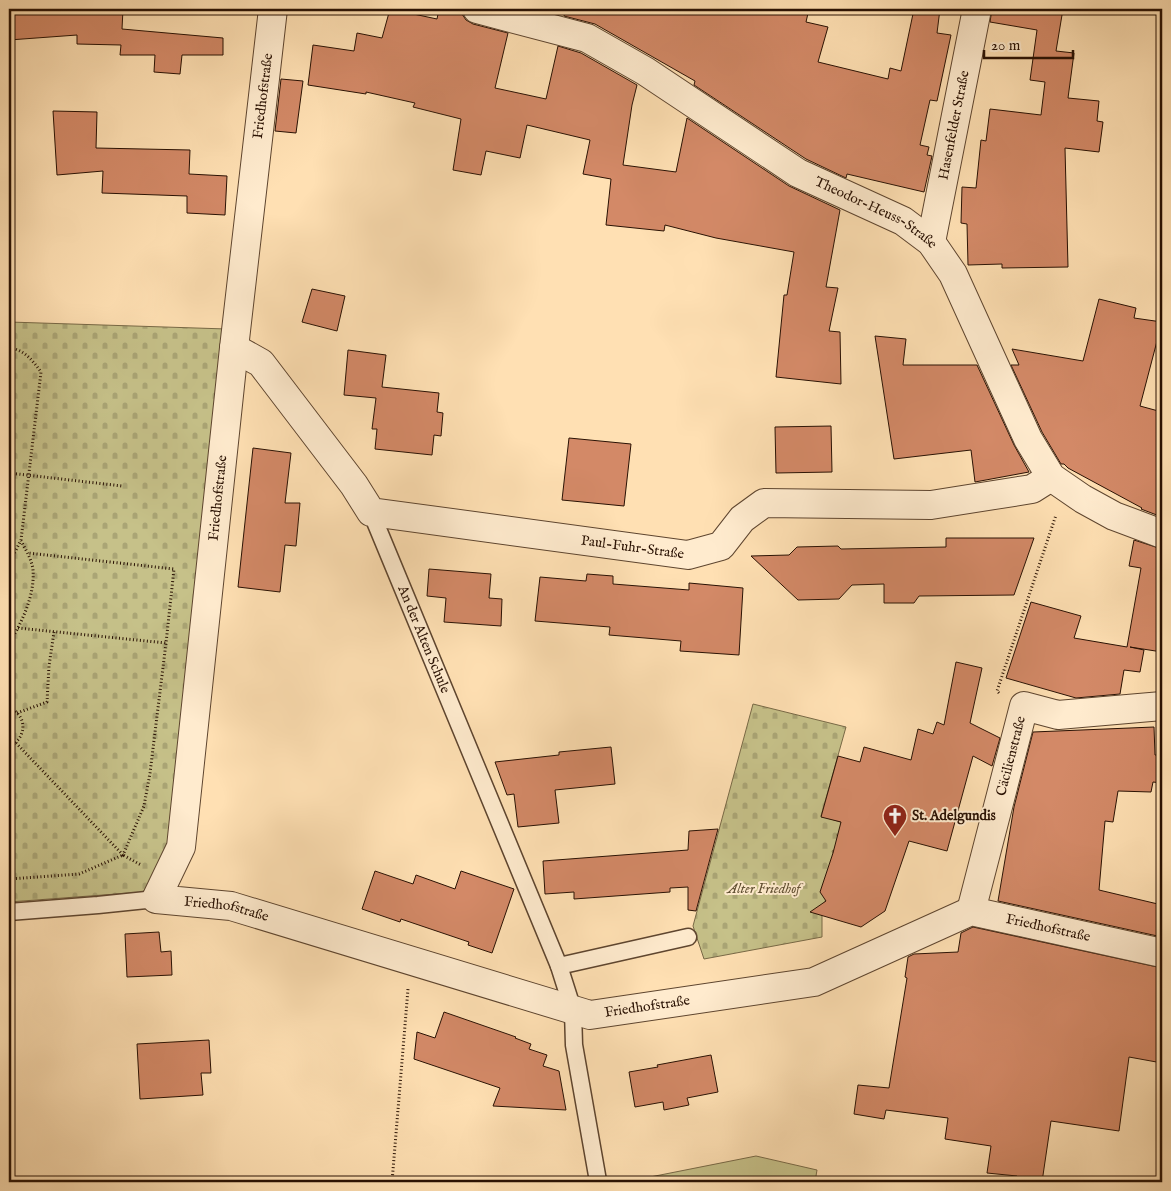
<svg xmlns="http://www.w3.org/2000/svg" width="1171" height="1191" font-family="'IM FELL English',serif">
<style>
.grass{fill:#c6c189;stroke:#786946}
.cemetery{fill:url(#cemetery-stones);stroke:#786946}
.building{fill:#d38967;stroke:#291103}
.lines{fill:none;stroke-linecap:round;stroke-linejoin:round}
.service-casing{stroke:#5e452f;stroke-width:19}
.minor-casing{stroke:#5e452f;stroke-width:30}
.path{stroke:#291103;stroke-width:3;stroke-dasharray:1 2.5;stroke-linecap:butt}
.service{stroke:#ffebce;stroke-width:16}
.minor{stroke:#ffebce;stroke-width:28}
.labels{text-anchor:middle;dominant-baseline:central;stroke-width:4;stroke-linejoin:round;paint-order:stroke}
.street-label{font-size:14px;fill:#291103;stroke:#ffebce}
.poi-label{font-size:14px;font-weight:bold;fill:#291103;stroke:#ffebce;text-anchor:start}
.park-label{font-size:14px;font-style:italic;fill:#604f32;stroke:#ffebce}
</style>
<defs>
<pattern id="cemetery-stones" width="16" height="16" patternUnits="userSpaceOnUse" patternTransform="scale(1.25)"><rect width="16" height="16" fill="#c6c189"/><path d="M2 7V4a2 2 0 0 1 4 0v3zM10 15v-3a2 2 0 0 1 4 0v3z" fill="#aaa575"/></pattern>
</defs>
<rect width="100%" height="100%" fill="#ffe0b3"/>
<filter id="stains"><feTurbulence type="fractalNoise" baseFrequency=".004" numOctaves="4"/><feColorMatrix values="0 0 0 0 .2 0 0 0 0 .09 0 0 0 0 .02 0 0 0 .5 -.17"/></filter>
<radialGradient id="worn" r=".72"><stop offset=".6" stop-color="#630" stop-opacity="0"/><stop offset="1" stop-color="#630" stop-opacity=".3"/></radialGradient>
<!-- grass -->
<path class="grass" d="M756 1156 817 1170 815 1182H625Z"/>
<!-- cemetery -->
<path class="cemetery" d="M9 322 227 329 173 849 143 892 9 902Z
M753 704 846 727 821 816 844 823 841 835 837 834V836L841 837 837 851 833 850 832 852 836 854 822 915V937L704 959 693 926Z"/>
<!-- building -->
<path class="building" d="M9 9H123L122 29 223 38V55H182L180 74 154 72 155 55H120L121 45 77 44V35L9 40Z
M390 9 437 19 439 9H462V14L466 20 473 24 508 33 495 88 546 99 558 46 581 53 637 85 632 105 623 165 676 172 687 118 789 186 840 210 826 287 838 288 829 331 840 332 841 384 776 377 784 295H787L794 252 716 238 665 225 664 231 606 225 611 179 583 174 590 140 527 125 520 158 486 151 481 175 453 170 461 119 413 107 415 103 366 92V94L308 85 313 45 354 51 357 33 382 38Z
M566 9H809L806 22 828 27 818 62 888 79 890 68 901 71 914 9H940L937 33 951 35 937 101 930 100 920 145 929 147 927 155 932 156 924 192 847 174 846 178 806 159 694 85 695 81 595 24 564 16Z
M992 9H1063L1056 51 1074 53 1068 98 1099 101 1097 121 1103 122 1099 152 1065 148 1068 267 1002 268V264L968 265 967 224 961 223 962 187 976 188 981 140 986 141 990 109 1041 115 1045 82 1030 80 1037 30 990 22Z
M281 79 303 81 296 133 275 131Z
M53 111 97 112 96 148 190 150 189 174 227 176 225 215 187 213V196L102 193 103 171 57 175Z
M312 289 345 296 337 331 302 322Z
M1099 299 1136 308 1134 318 1162 322 1140 406 1162 412V517L1141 509 1142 508 1068 468 1064 464H1061L1042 432 1011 365H1019L1012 349 1083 361Z
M875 336 906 339 903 365H977L1014 445 1029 472 975 482 971 450 894 459Z
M348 350 386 355 382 387 439 393 437 412 443 413 441 436 434 435 432 455 375 449 377 429H372L376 398 344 395Z
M831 426 832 472 776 473 775 427Z
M569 438 631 444 624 506 562 500Z
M253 448 291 453 285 503H300L296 546 285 545 280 592 238 587Z
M946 538H1034L1014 595 919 596 914 603H884V584L852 585 839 599 798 600 751 556 789 555 797 547 838 546 841 549 946 547Z
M1134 540 1162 549V652L1130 647 1144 650 1140 672 1124 670 1120 694 1076 698 1006 678 1031 602 1081 616 1074 638 1127 647 1141 568 1129 566Z
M429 569 491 574 489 598 502 599 501 626 444 622 446 598 427 596Z
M587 574 613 576V584L689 590V583L743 588 739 655 680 651 681 641 609 635 610 627 535 621 540 577 586 581Z
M956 662 982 668 970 723 1000 738 992 766 973 756 947 851 909 841 885 911 861 927 810 912 826 901 820 892 833 853 841 822 821 817 838 756 860 762 864 747 911 760 918 729 933 734 937 722 944 725Z
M1154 727 1155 755H1162V783L1153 782 1151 792 1118 791 1113 822 1105 821 1099 890 1162 905V937L998 901 1014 807 1033 732Z
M611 747 615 784 555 790 559 823 518 827 514 794 507 795 495 762 559 755V752Z
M718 829 696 911 688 910V887L670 888V892L574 899V892L545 894 543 861 688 850 689 831Z
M375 871 413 884 416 875 455 889 461 871 514 889 492 953 468 945 469 942 401 919 400 922 362 909Z
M973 927 1162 968V988L1157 1015 1162 1016V1063L1129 1057 1119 1131 1051 1121 1042 1182H1017V1176L987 1173 991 1146 945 1139 948 1118 886 1110 884 1119 854 1114 858 1085 889 1088 907 978 905 977 908 957 914 954 958 952 961 933Z
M159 932 161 952 171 951 172 975 127 977 125 934Z
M444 1012 516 1037 515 1038 531 1044 529 1049 547 1055 543 1066 559 1071 566 1110 493 1106 500 1088 414 1059 417 1032 435 1038Z
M209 1040 211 1073H201L203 1095 140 1099 137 1044Z
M711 1055 718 1092 687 1098 689 1105 664 1110 663 1102 635 1107 629 1072 658 1067 657 1065Z"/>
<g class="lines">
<defs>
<g id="service">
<path id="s1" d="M371 512 559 966"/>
<path d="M9 912 98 905 156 899"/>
<path d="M598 1181 574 1045 573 1010 559 966 688 937"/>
</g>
<g id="minor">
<path id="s2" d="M273 9 234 348 181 847 156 899 231 906 590 1015 814 982 971 911 1162 953"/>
<path id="s3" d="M477 9 587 38 645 71 798 173 903 221 931 242 953 274 1028 439 1051 477 1083 499 1114 516 1162 534"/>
<path id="s4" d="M931 242 977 9"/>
<path id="s5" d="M234 348 261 363 354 485 371 512 688 555 721 546 742 519 764 503 931 505 1032 489 1051 477"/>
<path id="s6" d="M971 911 1024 706 1058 715 1162 706"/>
</g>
</defs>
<!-- service casing -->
<use href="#service" class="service-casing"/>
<!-- minor casing -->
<use href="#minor" class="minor-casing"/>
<!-- path -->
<path class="path" d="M9 348C24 349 33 361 41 372L21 540 11 560 9 571
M9 473 122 486
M18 628 166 643 174 569 28 553
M9 638 10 642C22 622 35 595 33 570 32 560 26 550 21 541
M9 658 10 642
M999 693 997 691 1056 515
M9 708C28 715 27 739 9 746
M17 713 47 702 49 666 54 632
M16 743 123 855 144 806 150 773 166 643
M9 879 79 874 123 855 141 865
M392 1182 408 989"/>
<!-- service -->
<use href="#service" class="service"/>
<!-- minor -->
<use href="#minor" class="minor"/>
</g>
<!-- icons -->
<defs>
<symbol id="church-pin" viewBox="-11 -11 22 30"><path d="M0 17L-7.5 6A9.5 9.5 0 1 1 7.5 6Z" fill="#8f2418" stroke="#ffebce"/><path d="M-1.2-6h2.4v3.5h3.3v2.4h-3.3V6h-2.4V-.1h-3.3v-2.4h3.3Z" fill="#fff"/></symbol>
</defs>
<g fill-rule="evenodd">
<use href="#church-pin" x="881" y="802" width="28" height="38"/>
</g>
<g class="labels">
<!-- street labels -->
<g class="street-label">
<text transform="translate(263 96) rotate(-83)">Friedhofstraße</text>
<text stroke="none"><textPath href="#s4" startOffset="119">Hasenfelder Straße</textPath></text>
<text stroke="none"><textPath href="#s3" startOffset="452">Theodor-Heuss-Straße</textPath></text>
<text transform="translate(218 498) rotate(-84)">Friedhofstraße</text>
<text stroke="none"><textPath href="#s5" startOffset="480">Paul-Fuhr-Straße</textPath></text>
<text stroke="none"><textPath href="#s1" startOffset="138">An der Alten Schule</textPath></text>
<text stroke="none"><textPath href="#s6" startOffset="160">Cäcilienstraße</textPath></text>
<text stroke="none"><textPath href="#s2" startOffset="972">Friedhofstraße</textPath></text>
<text stroke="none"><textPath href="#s2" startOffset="1829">Friedhofstraße</textPath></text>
<text stroke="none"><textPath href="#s2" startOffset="1409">Friedhofstraße</textPath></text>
</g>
<!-- poi labels -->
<g class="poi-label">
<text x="912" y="816">St. Adelgundis</text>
</g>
<!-- park labels -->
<g class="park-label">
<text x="764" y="889">Alter Friedhof</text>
</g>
</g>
<!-- margin -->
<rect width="1171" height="1191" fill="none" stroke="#ffe0b3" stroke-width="30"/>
<rect x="10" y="10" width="1151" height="1171" fill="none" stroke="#291103" stroke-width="2.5"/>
<rect x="15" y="15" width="1141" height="1161" fill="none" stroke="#291103"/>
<!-- scale -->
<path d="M984 50v8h89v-8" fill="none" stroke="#291103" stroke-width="2.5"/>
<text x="991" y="50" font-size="15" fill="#291103" stroke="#ffebce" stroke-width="4" paint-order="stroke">20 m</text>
<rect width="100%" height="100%" filter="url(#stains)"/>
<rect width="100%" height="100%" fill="url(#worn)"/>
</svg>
